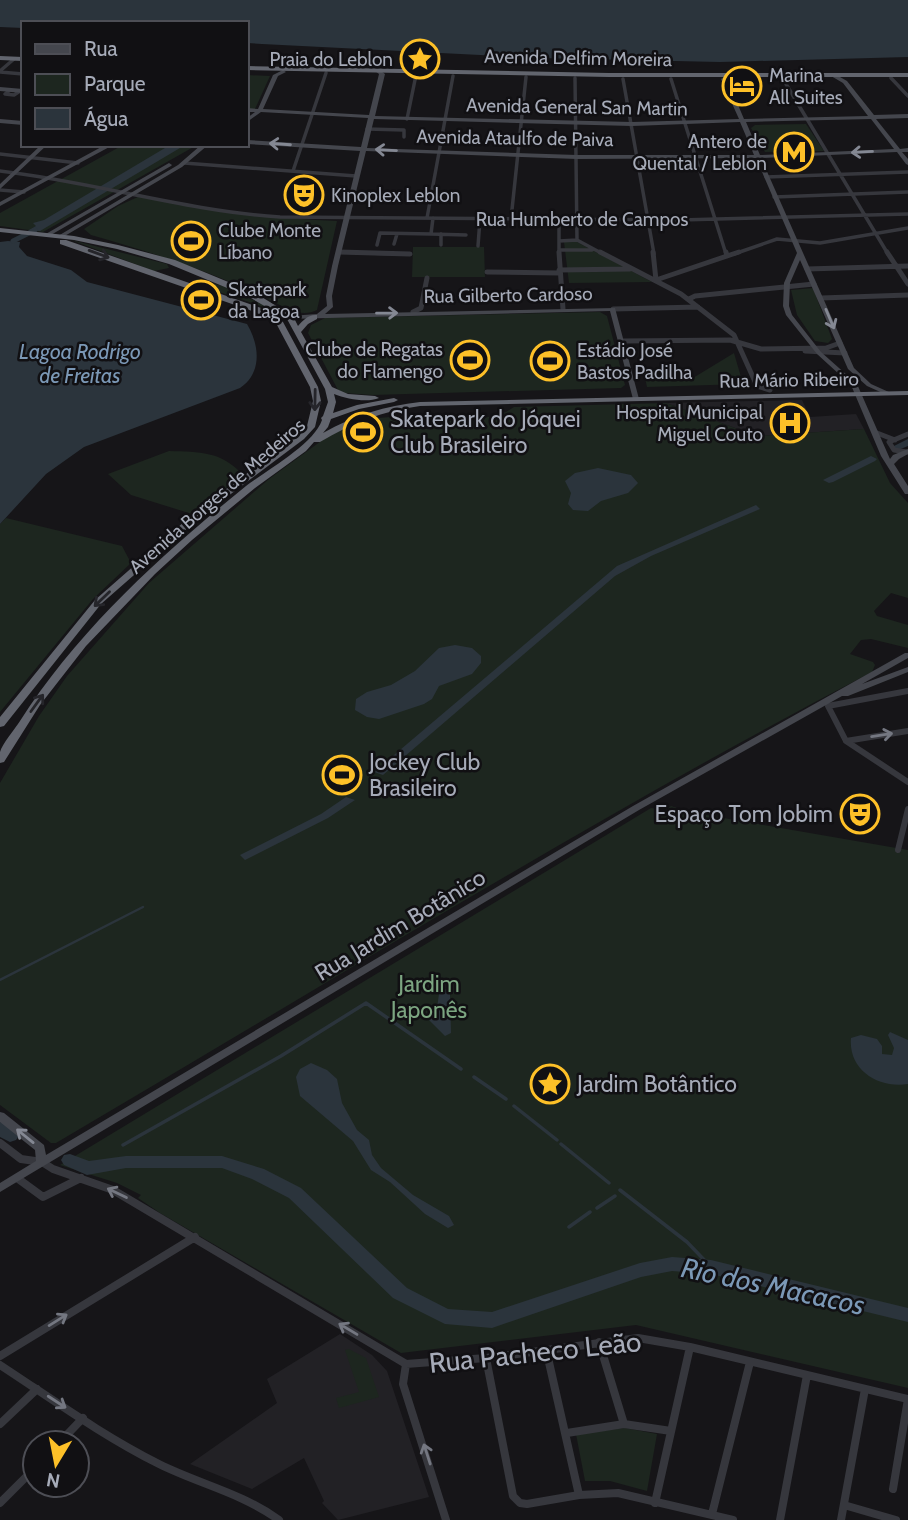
<svg xmlns="http://www.w3.org/2000/svg" width="908" height="1520" font-family="Cabin,sans-serif">
<style>
.built{fill:#222125}
.green{fill:#1d261f}
.water{fill:#2b343c}
.lines{fill:none;stroke-linecap:round;stroke-linejoin:round}
.stream-far1{stroke:#2b343c;stroke-width:2.5}
.stream{stroke:#2b343c;stroke-width:3.5}
.canal{stroke:#2b343c;stroke-width:5}
.river{fill:#2b343c;fill-rule:evenodd}
.street-far3{stroke:#36373d;stroke-width:3.5}
.street-far2{stroke:#36373d;stroke-width:5}
.street-far1{stroke:#36373d;stroke-width:6}
.street{stroke:#36373d;stroke-width:8}
.secondary{fill:#44464d;fill-rule:evenodd}
.highway{fill:#62656e;fill-rule:evenodd}
.oneway{stroke:#848893}
.oneway2{stroke:#25252a}
.oneway3{stroke:#747781}
.labels{text-anchor:middle;dominant-baseline:central;stroke-width:5;stroke-linejoin:round;paint-order:stroke}
.far-street-label{font-size:19px;fill:#a6abb8;stroke:#111013}
.far-poi-label{font-size:19px;fill:#a6abb8;stroke:#111013;text-anchor:start}
.far-water-label{font-size:21px;font-style:italic;fill:#7b98b6;stroke:#111013}
.poi-label{font-size:23px;fill:#a6abb8;stroke:#111013;text-anchor:start}
.street-label{font-size:23px;fill:#a6abb8;stroke:#111013}
.park-label{font-size:23px;fill:#7ca581;stroke:#111013}
.near-water-label{font-size:28px;font-style:italic;fill:#7b98b6;stroke:#111013}
.near-street-label{font-size:28px;fill:#a6abb8;stroke:#111013}
</style>
<rect width="100%" height="100%" fill="#161518"/>
<!-- built -->
<path class="built" d="M802 400 810 417 856 414 864 429 757 436 666 403Z
M340 1334 372 1355 387 1371 429 1497 338 1520 322 1503 324 1501 304 1458 252 1489 190 1464 277 1403 267 1379Z"/>
<!-- green -->
<path class="green" d="M247 75 270 76 255 109H247Z
M806 124 824 151 765 152 751 128 755 125Z
M123 145H197L43 232 0 226V213Z
M140 196C205 210 271 218 337 221L317 310C302 318 286 308 272 301 213 272 154 253 91 235L84 229 118 206Z
M71 240 167 264 169 268 154 271Z
M564 242H577L652 282 569 283Z
M413 247H484L485 277H412Z
M197 279 227 287 273 310 192 283Z
M813 288 832 339 828 343 815 341 797 315 791 290Z
M600 312 607 316 625 385 621 388 372 395 345 393 338 390 308 333 311 325 325 318Z
M734 353 743 384 647 387 645 378H693Z
M666 403 757 436 864 429 890 483 908 503V598L891 593 874 611 877 616 908 625V648L871 639 861 640 850 654 873 662 875 665 872 672C594 817 327 984 56 1143H51L0 1105V783L39 716 67 676 149 583 269 479 328 436 352 424 378 418 416 415 448 421 470 422 506 412 514 407Z
M169 451C200 452 221 451 243 475L192 514 131 495 108 474Z
M6 518 122 546 131 563 93 599 0 712V524Z
M671 806 689 812 908 850V1388L636 1325 401 1353 160 1213 138 1198 141 1195 117 1183 60 1165 651 808 666 810Z
M349 1349 366 1358 379 1397 339 1408 336 1398 359 1392 345 1350Z
M625 1428 657 1434 647 1491 610 1481H585L576 1434Z"/>
<!-- water -->
<path class="water" d="M0 0H908V57L720 62 539 58 262 44 247 43V23H23V28L0 27Z
M170 145H185L40 231 29 230 36 226 33 223 44 220Z
M8 241 20 242 19 247 27 256 71 270 87 282 247 324C260 346 262 373 240 388L84 447 46 474 0 524V242Z
M598 468 631 475 638 483 628 493 601 501 588 511 573 510 568 504 571 493 565 481 575 473Z
M756 505 760 509 651 556 615 576 383 775 374 772 617 566Z
M455 645 472 648 481 656V663L472 674 439 686 432 699 424 704 379 719 367 717 355 710 356 699 367 692 391 685 415 671 439 648Z
M346 797 355 800 328 818 245 860 240 855 321 814Z
M446 989 450 994 451 1033 445 1036 428 1019 437 1008 439 994Z
M890 1032 908 1040V1084C879 1089 848 1070 851 1038L861 1035 877 1039 882 1046V1054L892 1055 894 1048 888 1035Z
M311 1063 327 1070 337 1079 342 1103 357 1130 369 1140 372 1155 381 1168 413 1195 449 1216 454 1225 448 1228 425 1214 390 1182 371 1170 353 1141 300 1096 296 1077 300 1069Z"/>
<g class="lines">
<!-- stream-far1 -->
<path class="stream-far1" d="M0 980 143 907"/>
<!-- stream -->
<path class="stream" d="M474 1077 506 1099
M514 1106 557 1140
M561 1144 609 1183
M123 1145 281 1056 366 1003 461 1069
M620 1190 687 1242 711 1267
M597 1208 615 1196
M569 1227 590 1212"/>
<!-- canal -->
<path class="canal" d="M13 241 35 230"/>
<!-- river -->
<path class="river" d="M908 439V446L898 450 892 447Z
M871 456 877 459 875 461 833 482 829 483 823 480Z
M0 1122 6 1124 19 1136 16 1140 10 1142 0 1137Z
M70 1154 89 1161 126 1156H222L264 1169 301 1188 407 1288 448 1309 492 1312 640 1263 672 1257 711 1260 908 1308V1322L711 1274 672 1271 641 1277 492 1328 445 1324 393 1298 289 1198 252 1179 222 1168H126L87 1175 64 1165 61 1160 64 1155Z"/>
<!-- street-far3 -->
<path class="street-far3" d="M0 71 14 59
M0 72 23 74
M575 78 577 240
M891 78 908 96
M623 79 654 254
M671 79 726 254
M783 79 888 254
M10 90 5 94 14 95 20 91
M407 119 416 75
M367 129 404 130V137
M0 154 78 163
M184 163 356 176
M0 171C94 182 186 211 280 217L680 220 908 214
M293 171 326 73
M766 177 908 172
M0 190 24 192
M774 197 908 192
M427 218 453 76
M433 218 431 234 466 235
M511 219 526 77
M559 220V254
M441 234V245
M577 240 603 254
M559 241 577 240
M394 244 397 234
M377 245 380 233 431 234
M478 246 480 219
M559 250H592
M339 252 395 254
M734 254 777 239 820 243 908 228"/>
<!-- street-far2 -->
<path class="street-far2" d="M339 252 410 254
M559 252 563 309
M600 252 681 294 734 335 757 386 770 390
M653 252 656 280
M726 252 727 256
M887 252 908 284
M807 269 908 266
M559 270 630 269
M487 272 559 273
M656 280 739 252
M821 298 908 295
M689 299 695 296 814 284
M613 309 698 307
M413 312 421 308 427 278
M622 341 730 340 761 349 826 348 840 343
M805 351 845 353
M877 433 895 440
M907 452 894 450 889 442 908 434"/>
<!-- street-far1 -->
<path class="street-far1" d="M908 691 828 706 846 741 908 731
M846 741 908 782
M898 850 908 809"/>
<!-- street -->
<path class="street" d="M0 1143 21 1159 42 1162 53 1169 113 1190 406 1364 486 1358 638 1338 690 1347 908 1399
M17 1178 43 1197 81 1178
M599 1342 624 1424
M546 1349 579 1495 618 1493 733 1520
M0 1356 195 1237
M486 1358 513 1496 520 1503 527 1504 579 1495
M406 1364 403 1384 446 1520
M0 1365C52 1399 103 1436 159 1464 199 1484 242 1493 279 1520
M0 1424 37 1389
M567 1433 624 1424 671 1431
M59 1443 83 1418
M893 1489 908 1399
M0 1503 35 1468
M655 1503 690 1347
M844 1505 896 1520
M712 1514 750 1362
M780 1520 807 1375
M841 1520 865 1389"/>
<!-- secondary -->
<path class="secondary" d="M378 69 385 74 375 116 632 122 739 119 721 79 724 77 727 79 744 119 868 116 843 83 831 76V74L833 73 847 81 874 115 908 114V118L876 119 900 149 908 148V152H902L908 159V165L906 164 897 152 761 158 854 368 871 384 891 393V395H887L867 386 848 369 800 260 790 283 789 306 792 315 821 352 857 384 890 459 893 455 908 449V454L899 459 894 464 908 486V494H905L881 456 851 385 817 354 786 315 783 306 784 283 797 253 756 158 577 159 366 151 338 266 332 296 333 307 325 314 615 308 639 399 638 400H634L633 399 610 311 288 319V317L290 316 317 314 327 306 326 296 332 266 360 151 247 144V140L361 147 368 118 261 112 247 122V118L255 112H247V108L258 109 273 75 283 70 286 72 278 76 263 109 369 115 379 74 375 71ZM374 119 632 126 740 122 754 155H577L367 148ZM871 119 894 149 760 155 746 122Z
M0 87 23 89V93L0 91Z
M0 119 23 121V125L0 123Z
M41 145H47L0 189V184Z
M105 145H113L0 206V202Z
M201 145H208L182 167 63 237 58 236 178 165Z
M169 163 172 165 171 166 49 236 44 235Z
M905 653H908V658L862 684 908 667V672L848 696H842L639 810 0 1192V1183L36 1161 35 1150 0 1122V1112L4 1113 44 1145 46 1155 633 806Z"/>
<!-- highway -->
<path class="highway" d="M0 56 23 57V61L0 60Z
M247 66 609 73H908V77H609L247 70Z
M0 228 74 236 118 245 175 260 255 293 293 316 298 326C303 320 309 314 317 315V319L308 324 301 332 332 387 348 394 375 396 379 398C367 403 347 399 334 394L336 402 333 413 357 405 394 398 398 400 394 402 359 409 331 419 328 427 323 433C354 415 386 406 420 402L908 391V395L420 406C383 411 352 423 320 442H314L306 451 255 488 192 540 155 574 86 646 40 705 4 762 0 763C0 760 0 756 0 752 2 744 15 729 20 721 79 629 162 554 246 486 267 470 314 444 322 420L321 418 323 416 328 402 325 389 287 319 249 297 169 264 117 249 74 240 0 232Z
M60 240H66L261 308 283 322 318 387 321 401 315 427 304 439 199 518 101 604 4 726 0 727V717L95 600 193 514 298 435 307 426 313 401 310 387 277 325 255 312 60 244Z"/>
</g>
<!-- one-way arrows -->
<defs><path id="oneway-shaft" d="M-6 0H5M1.5-3L5.5 0L1.5 3" fill="none" stroke-width="1.6" stroke-linecap="round" stroke-linejoin="round" transform="scale(1.75)"/></defs>
<g class="oneway">
<use href="#oneway-shaft" transform="translate(280 144) rotate(-176)"/>
<use href="#oneway-shaft" transform="translate(386 150) rotate(-177)"/>
<use href="#oneway-shaft" transform="translate(862 152) rotate(177)"/>
<use href="#oneway-shaft" transform="translate(387 313) rotate(-1)"/>
<use href="#oneway-shaft" transform="translate(830 319) rotate(67)"/>
<use href="#oneway-shaft" transform="translate(25 1136) rotate(-141)"/>
</g>
<g class="oneway2">
<use href="#oneway-shaft" transform="translate(99 254) rotate(20)"/>
<use href="#oneway-shaft" transform="translate(315 400) rotate(91)"/>
<use href="#oneway-shaft" transform="translate(102 599) rotate(136)"/>
<use href="#oneway-shaft" transform="translate(37 703) rotate(-54)"/>
</g>
<g class="oneway3">
<use href="#oneway-shaft" transform="translate(882 735) rotate(-9)"/>
<use href="#oneway-shaft" transform="translate(117 1193) rotate(-154)"/>
<use href="#oneway-shaft" transform="translate(58 1320) rotate(-32)"/>
<use href="#oneway-shaft" transform="translate(348 1329) rotate(-149)"/>
<use href="#oneway-shaft" transform="translate(57 1402) rotate(33)"/>
<use href="#oneway-shaft" transform="translate(427 1454) rotate(-108)"/>
</g>
<!-- icons -->
<defs>
<symbol id="sight-ring" viewBox="-11 -11 22 22"><circle r="9.5" fill="#111013" stroke="#fdc028" stroke-width="1.5"/><path d="M0-6L1.8-2.2L6-1.7L2.9 1.2L3.7 5.4L0 3.3L-3.7 5.4L-2.9 1.2L-6-1.7L-1.8-2.2Z" fill="#fdc028"/></symbol>
<symbol id="hotel-ring" viewBox="-11 -11 22 22"><circle r="9.5" fill="#111013" stroke="#fdc028" stroke-width="1.5"/><path d="M-6-4.5h1.5V1H6V5H4.5V3h-9V5H-6ZM-4 0a1.8 1.8 0 1 1 3.6 0ZM.5 0V-2.5h3Q6-2.5 6 0Z" fill="#fdc028"/></symbol>
<symbol id="metro-ring" viewBox="-11 -11 22 22"><circle r="9.5" fill="#111013" stroke="#fdc028" stroke-width="1.5"/><path d="M-5.5 5V-5H-3L0 0L3-5H5.5V5H3V-.5L0 4L-3-.5V5Z" fill="#fdc028"/></symbol>
<symbol id="theatre-ring" viewBox="-11 -11 22 22"><circle r="9.5" fill="#111013" stroke="#fdc028" stroke-width="1.5"/><path d="M-5-5.5Q0-4 5-5.5V0Q5 5 0 6Q-5 5-5 0ZM-3.3-2.5H-1v1.5H-3.3ZM1-2.5H3.3v1.5H1ZM-2.8 1Q0 5.5 2.8 1Z" fill="#fdc028"/></symbol>
<symbol id="stadium-ring" viewBox="-11 -11 22 22"><circle r="9.5" fill="#111013" stroke="#fdc028" stroke-width="1.5"/><path d="M0-5a6.5 5 0 1 0 0 10a6.5 5 0 1 0 0-10ZM-3.5-1.8h7v3.6h-7Z" fill="#fdc028"/></symbol>
<symbol id="hospital-ring" viewBox="-11 -11 22 22"><circle r="9.5" fill="#111013" stroke="#fdc028" stroke-width="1.5"/><path d="M-5-5h3v3.5h4V-5h3V5h-3V1.5h-4V5h-3Z" fill="#fdc028"/></symbol>
</defs>
<g fill-rule="evenodd">
<use href="#sight-ring" x="398" y="37" width="44" height="44"/>
<use href="#hotel-ring" x="720" y="64" width="44" height="44"/>
<use href="#metro-ring" x="772" y="130" width="44" height="44"/>
<use href="#theatre-ring" x="282" y="173" width="44" height="44"/>
<use href="#stadium-ring" x="169" y="219" width="44" height="44"/>
<use href="#stadium-ring" x="179" y="278" width="44" height="44"/>
<use href="#stadium-ring" x="448" y="338" width="44" height="44"/>
<use href="#stadium-ring" x="528" y="339" width="44" height="44"/>
<use href="#hospital-ring" x="768" y="401" width="44" height="44"/>
<use href="#stadium-ring" x="341" y="410" width="44" height="44"/>
<use href="#stadium-ring" x="320" y="753" width="44" height="44"/>
<use href="#theatre-ring" x="838" y="792" width="44" height="44"/>
<use href="#sight-ring" x="528" y="1062" width="44" height="44"/>
</g>
<g class="labels">
<!-- far-street labels -->
<g class="far-street-label">
<text transform="translate(578 58) rotate(1)">Avenida Delfim Moreira</text>
<text transform="translate(577 107) rotate(1)">Avenida General San Martin</text>
<text transform="translate(515 138) rotate(1)">Avenida Ataulfo de Paiva</text>
<text x="582" y="219">Rua Humberto de Campos</text>
<text transform="translate(508 295) rotate(-1)">Rua Gilberto Cardoso</text>
<text transform="translate(789 380) rotate(-1)">Rua Mário Ribeiro</text>
<text transform="translate(217 496) rotate(-41)">Avenida Borges de Medeiros</text>
</g>
<!-- far-poi labels -->
<g class="far-poi-label">
<text x="393" y="59" text-anchor="end">Praia do Leblon</text>
<text x="769" y="75">Marina<tspan x="769" dy="22">All Suites</tspan></text>
<text x="767" y="141" text-anchor="end">Antero de<tspan x="767" dy="22">Quental / Leblon</tspan></text>
<text x="331" y="195">Kinoplex Leblon</text>
<text x="218" y="230">Clube Monte<tspan x="218" dy="22">Líbano</tspan></text>
<text x="228" y="289">Skatepark<tspan x="228" dy="22">da Lagoa</tspan></text>
<text x="443" y="349" text-anchor="end">Clube de Regatas<tspan x="443" dy="22">do Flamengo</tspan></text>
<text x="577" y="350">Estádio José<tspan x="577" dy="22">Bastos Padilha</tspan></text>
<text x="763" y="412" text-anchor="end">Hospital Municipal<tspan x="763" dy="22">Miguel Couto</tspan></text>
</g>
<!-- far-water labels -->
<g class="far-water-label">
<text x="80" y="351">Lagoa Rodrigo<tspan x="80" dy="24">de Freitas</tspan></text>
</g>
<!-- poi labels -->
<g class="poi-label">
<text x="390" y="419">Skatepark do Jóquei<tspan x="390" dy="26">Club Brasileiro</tspan></text>
<text x="369" y="762">Jockey Club<tspan x="369" dy="26">Brasileiro</tspan></text>
<text x="833" y="814" text-anchor="end">Espaço Tom Jobim</text>
<text x="577" y="1084">Jardim Botântico</text>
</g>
<!-- street labels -->
<g class="street-label">
<text transform="translate(400 925) rotate(-31)">Rua Jardim Botânico</text>
</g>
<!-- park labels -->
<g class="park-label">
<text x="429" y="984">Jardim<tspan x="429" dy="26">Japonês</tspan></text>
</g>
<!-- near-water labels -->
<g class="near-water-label">
<text transform="translate(773 1286) rotate(12)">Rio dos Macacos</text>
</g>
<!-- near-street labels -->
<g class="near-street-label">
<text transform="translate(535 1352) rotate(-6)">Rua Pacheco Leão</text>
</g>
</g>
<!-- legend -->
<rect x="21" y="21" width="228" height="126" fill="#111013" stroke="#4d4e55" stroke-width="2"/>
<rect x="35" y="44" width="35" height="10" fill="#44464d" stroke="#4d4e55" stroke-width="2"/>
<text x="84" y="56" font-size="21" fill="#a6abb8">Rua</text>
<rect x="35" y="74" width="35" height="21" fill="#1d261f" stroke="#4d4e55" stroke-width="2"/>
<text x="84" y="91" font-size="21" fill="#a6abb8">Parque</text>
<rect x="35" y="108" width="35" height="21" fill="#2b343c" stroke="#4d4e55" stroke-width="2"/>
<text x="84" y="126" font-size="21" fill="#a6abb8">Água</text>
<!-- north arrow -->
<g transform="translate(56 1464) rotate(190)"><circle r="33" fill="#111013" stroke="#4d4e55" stroke-width="2"/>
<path d="M0-5L12 26L0 18L-12 26Z" fill="#fdc028"/>
<text y="-10" font-size="19" font-weight="bold" text-anchor="middle" fill="#a6abb8">N</text>
</g>
</svg>
